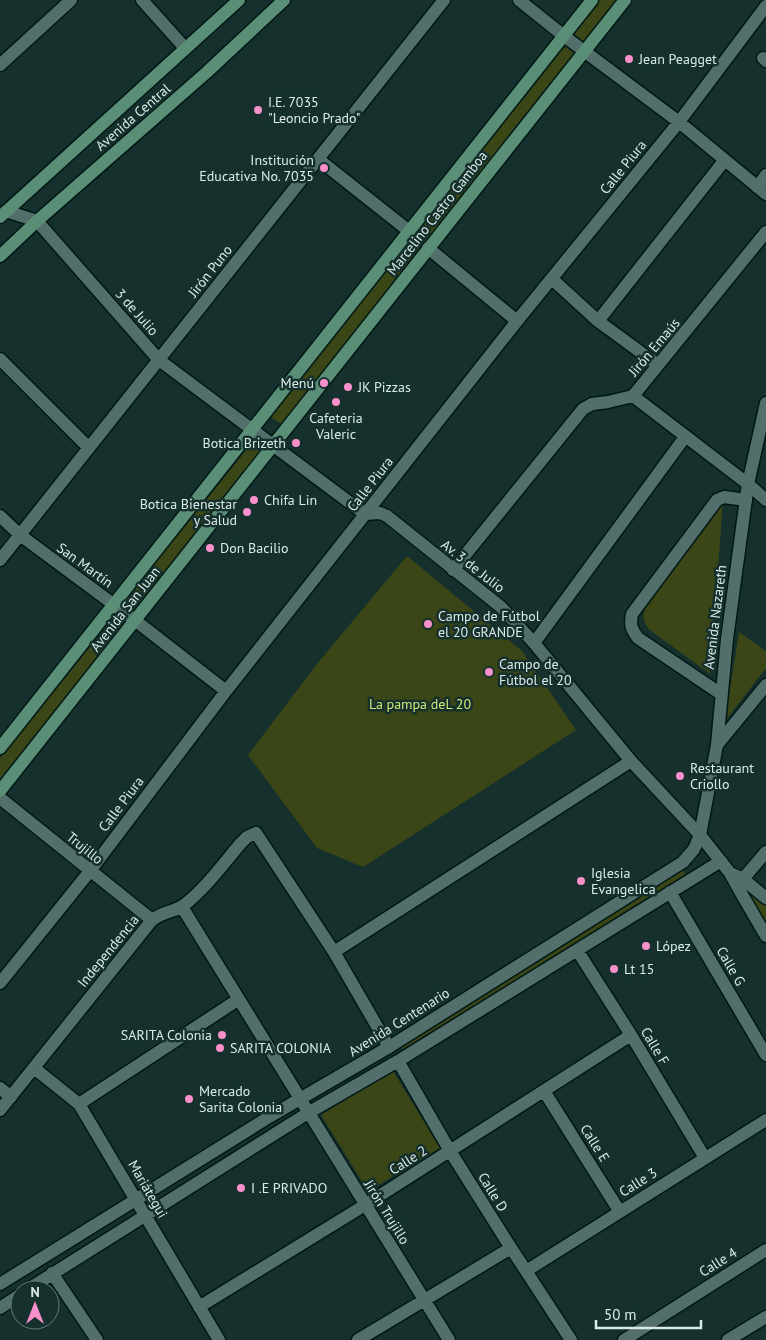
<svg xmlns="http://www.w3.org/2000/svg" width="766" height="1340" font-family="'PT Sans',sans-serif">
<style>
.park{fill:#3b4616}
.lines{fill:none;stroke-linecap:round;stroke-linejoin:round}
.minor-casing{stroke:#001816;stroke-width:15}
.tertiary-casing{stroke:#001816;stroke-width:15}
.secondary-casing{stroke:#001816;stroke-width:15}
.minor{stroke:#536f6b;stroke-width:12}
.tertiary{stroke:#536f6b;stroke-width:12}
.secondary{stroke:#5b8e76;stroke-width:12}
.poi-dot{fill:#f890cb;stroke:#16312d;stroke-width:2}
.labels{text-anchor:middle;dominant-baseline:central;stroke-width:5;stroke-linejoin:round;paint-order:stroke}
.poi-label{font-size:14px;fill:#daeae7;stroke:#16312d;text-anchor:start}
.street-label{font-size:14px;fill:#daeae7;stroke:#16312d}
.park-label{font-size:14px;fill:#cde975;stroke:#16312d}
</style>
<rect width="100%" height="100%" fill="#16312d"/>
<!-- park -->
<path class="park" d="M597 0H621L586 44 572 37 573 32Z
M568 44 576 51 577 55 283 425 272 418 273 414 563 45Z
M255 444 263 450 140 606 128 599 129 596 248 448Z
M723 501 710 674 650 630C641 620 643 613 648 600Z
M407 556 522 651 576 730 363 867 317 848 248 755 317 664Z
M116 619 123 624V627L0 779V758L112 620Z
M739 632 766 651V668L725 721Z
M682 868 687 877 405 1054 400 1045Z
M751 890 766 904V924L748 893Z
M393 1071 440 1148 368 1191 321 1115Z"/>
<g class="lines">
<defs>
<path id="minor" d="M142 0 185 48
M519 0 564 36 679 122 766 194
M763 58 766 61
M0 65 71 0
M318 159 409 231
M757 187 766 175
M428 248 517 321
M552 279 598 321 658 365
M598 321 724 161
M0 359 89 448
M633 396 748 484 766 500
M0 516 20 535 136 621 226 691
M0 560 444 0
M453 570 583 409 592 404 608 402 633 396 766 232
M534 643 685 437
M721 694 638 638C631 629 630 625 632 614L717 500 724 497 746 500
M717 745 766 685
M0 798 152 920
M700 835 730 873 743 879 766 898
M730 873 741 893 766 936
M743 879 766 852
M670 892 766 1055
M182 907 449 1340
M577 950 631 1035 705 1158
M334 952 631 761
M0 983 90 871 226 691 517 321 679 122 766 6
M398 1061 450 1151 511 1248 571 1340
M34 1068 79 1104 219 1340
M0 1088 11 1097
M544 1091 620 1212
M79 1104 239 999
M0 1110 152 920C162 912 174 912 184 905 206 888 223 864 241 843L247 837 256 833 334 952 389 1047
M526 1271 766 1120
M52 1273 97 1340
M27 1290 308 1113 398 1061 721 861
M199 1307 365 1205 631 1035
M0 1308 20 1295
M358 1340 511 1248
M624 1340 766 1250
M728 1340 766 1317"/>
<path id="tertiary" d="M6 211 37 221 159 360 365 514 380 513 387 516 501 607 534 643 631 761 700 835
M0 1284 269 1117 389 1047 683 862 694 849 700 835 717 745 727 639 748 484 766 403"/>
<path id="secondary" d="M0 217 239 0
M0 256 37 221 207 72 284 0
M0 748 592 0
M0 791 625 0"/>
</defs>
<!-- minor casing -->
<use href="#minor" class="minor-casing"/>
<!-- tertiary casing -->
<use href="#tertiary" class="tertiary-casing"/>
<!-- secondary casing -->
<use href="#secondary" class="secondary-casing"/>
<!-- minor -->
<use href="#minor" class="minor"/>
<!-- tertiary -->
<use href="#tertiary" class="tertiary"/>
<!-- secondary -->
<use href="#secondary" class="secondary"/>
</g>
<!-- markers -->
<g class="poi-dot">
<circle cx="629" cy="59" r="5"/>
<circle cx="258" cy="110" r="5"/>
<circle cx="324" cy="168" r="5"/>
<circle cx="324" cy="383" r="5"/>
<circle cx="348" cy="387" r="5"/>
<circle cx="336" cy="402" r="5"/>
<circle cx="296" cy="443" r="5"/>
<circle cx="254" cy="500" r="5"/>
<circle cx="247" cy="512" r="5"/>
<circle cx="210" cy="548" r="5"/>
<circle cx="428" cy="624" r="5"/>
<circle cx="489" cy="672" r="5"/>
<circle cx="680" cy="776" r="5"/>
<circle cx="581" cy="881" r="5"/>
<circle cx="646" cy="946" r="5"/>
<circle cx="614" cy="969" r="5"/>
<circle cx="222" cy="1035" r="5"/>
<circle cx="220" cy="1048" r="5"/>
<circle cx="189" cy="1099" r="5"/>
<circle cx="241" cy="1188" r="5"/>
</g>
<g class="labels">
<!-- poi labels -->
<g class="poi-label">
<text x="639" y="59">Jean Peagget</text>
<text x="268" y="102">I.E. 7035<tspan x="268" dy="16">"Leoncio Prado"</tspan></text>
<text x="314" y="160" text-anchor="end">Institución<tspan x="314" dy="16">Educativa No. 7035</tspan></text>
<text x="314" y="383" text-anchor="end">Menú</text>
<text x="358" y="387">JK Pizzas</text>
<text x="336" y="418" text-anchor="middle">Cafeteria<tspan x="336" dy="16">Valeric</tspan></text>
<text x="286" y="443" text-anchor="end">Botica Brizeth</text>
<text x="264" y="500">Chifa Lin</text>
<text x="237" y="504" text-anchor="end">Botica Bienestar<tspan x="237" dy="16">y Salud</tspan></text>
<text x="220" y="548">Don Bacilio</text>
<text x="438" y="616">Campo de Fútbol<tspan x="438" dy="16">el 20 GRANDE</tspan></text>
<text x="499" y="664">Campo de<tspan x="499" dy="16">Fútbol el 20</tspan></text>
<text x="690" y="768">Restaurant<tspan x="690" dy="16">Criollo</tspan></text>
<text x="591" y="873">Iglesia<tspan x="591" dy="16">Evangelica</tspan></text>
<text x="656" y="946">López</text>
<text x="624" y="969">Lt 15</text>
<text x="212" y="1035" text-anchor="end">SARITA Colonia</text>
<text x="230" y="1048">SARITA COLONIA</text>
<text x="199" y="1091">Mercado<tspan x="199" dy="16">Sarita Colonia</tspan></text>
<text x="251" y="1188">I .E PRIVADO</text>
</g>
<!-- street labels -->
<g class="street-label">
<text transform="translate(133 117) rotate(-41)">Avenida Central</text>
<text transform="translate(623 167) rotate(-51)">Calle Piura</text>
<text transform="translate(437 213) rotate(-52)">Marcelino Castro Gamboa</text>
<text transform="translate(210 271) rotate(-52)">Jirón Puno</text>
<text transform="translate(137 312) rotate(49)">3 de Julio</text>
<text transform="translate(654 347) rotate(-50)">Jirón Emaús</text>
<text transform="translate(370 484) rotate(-52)">Calle Piura</text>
<text transform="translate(85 565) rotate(36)">San Martín</text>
<text transform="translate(473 566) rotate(38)">Av. 3 de Julio</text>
<text transform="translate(125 609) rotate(-52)">Avenida San Juan</text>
<text transform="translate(715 617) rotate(-83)">Avenida Nazareth</text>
<text transform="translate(121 804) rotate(-53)">Calle Piura</text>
<text transform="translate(85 848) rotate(39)">Trujillo</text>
<text transform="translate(108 951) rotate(-51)">Independencia</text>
<text transform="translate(731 966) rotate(60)">Calle G</text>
<text transform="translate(399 1022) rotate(-32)">Avenida Centenario</text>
<text transform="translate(655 1046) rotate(59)">Calle F</text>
<text transform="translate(595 1143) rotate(58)">Calle E</text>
<text transform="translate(408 1160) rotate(-32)">Calle 2</text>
<text transform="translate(638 1182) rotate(-32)">Calle 3</text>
<text transform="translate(148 1189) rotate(60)">Mariátegui</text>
<text transform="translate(493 1192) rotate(58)">Calle D</text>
<text transform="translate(387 1212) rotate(58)">Jirón Trujillo</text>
<text transform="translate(718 1262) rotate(-32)">Calle 4</text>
</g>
<!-- park labels -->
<g class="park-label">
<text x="420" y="704">La pampa deL 20</text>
</g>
</g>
<!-- north arrow -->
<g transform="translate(35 1305)"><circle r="24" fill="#16312d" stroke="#647b77"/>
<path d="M0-4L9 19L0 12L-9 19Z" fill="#f890cb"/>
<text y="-8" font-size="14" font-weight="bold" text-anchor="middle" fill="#daeae7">N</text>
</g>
<!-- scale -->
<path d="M596 1320v8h105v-8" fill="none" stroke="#daeae7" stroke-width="2.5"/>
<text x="604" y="1320" font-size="15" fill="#daeae7" stroke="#16312d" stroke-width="4" paint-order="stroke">50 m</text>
</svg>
